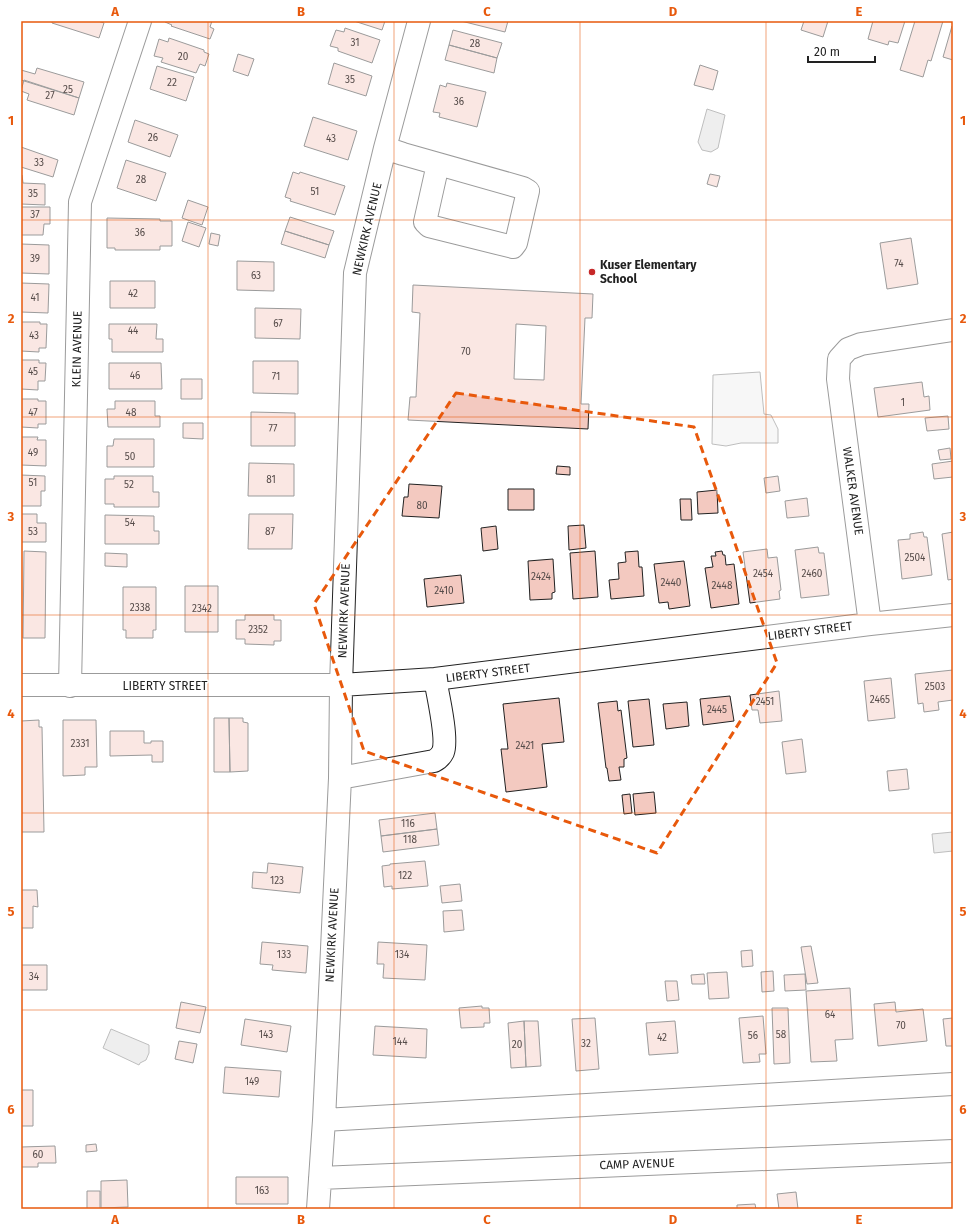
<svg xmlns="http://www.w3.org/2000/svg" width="974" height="1230" font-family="'Fira Sans',sans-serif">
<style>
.green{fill:#eee;stroke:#6f6f6f}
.water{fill:#d9d9d9;stroke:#6f6f6f}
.building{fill:#f3c9c0;stroke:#222;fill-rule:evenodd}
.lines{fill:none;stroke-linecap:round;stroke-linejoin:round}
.minor-casing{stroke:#222;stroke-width:24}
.minor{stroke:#fff;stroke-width:22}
.marked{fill:none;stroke:#e8590c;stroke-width:3;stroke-dasharray:8 5;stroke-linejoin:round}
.grid{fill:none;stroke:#e8590c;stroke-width:1;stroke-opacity:0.55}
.poi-dot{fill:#c62828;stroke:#fff;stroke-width:1.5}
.labels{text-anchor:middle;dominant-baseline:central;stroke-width:3;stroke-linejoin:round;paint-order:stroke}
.number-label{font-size:10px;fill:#564c4a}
.street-label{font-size:12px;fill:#222;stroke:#fff}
.poi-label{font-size:12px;font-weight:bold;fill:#222;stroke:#fff;text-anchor:start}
.neatline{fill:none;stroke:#e8590c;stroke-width:1.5}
.grid-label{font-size:13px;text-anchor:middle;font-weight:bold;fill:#e8590c}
</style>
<rect width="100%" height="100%" fill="#fff"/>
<!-- green -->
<path class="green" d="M760 372 764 414 771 415 778 429V443H741L726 446 712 444 713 375Z"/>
<!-- water -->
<path class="water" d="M707 109 725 115 718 148 711 152 702 150 698 142Z
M953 832V851L934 853 932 834Z
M111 1029 149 1045V1053L146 1060 140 1063 139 1065 103 1048Z"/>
<!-- building -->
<path class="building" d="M52 21H98L104 23 99 38 52 23Z
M166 21H212L210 27 214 29 210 39 171 26 172 25 165 22Z
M354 21H385L382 30Z
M461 21H508L505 32Z
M804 21H828L823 37 801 30Z
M873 21H905L898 43 889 41 888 45 868 39Z
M915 21H943L931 61 928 60 923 77 900 70Z
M952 26H953V60L943 57Z
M345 28 380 40 372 63 338 51V48L330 46 336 30 344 32Z
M453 30 502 43 497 58 449 45Z
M169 38 204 50V52L209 54 205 66 200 64 196 73 161 62 163 58 154 56 159 39 168 42Z
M449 45 497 58 494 73 445 60Z
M238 54 254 59 248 76 233 71Z
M334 63 372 76 366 96 328 84Z
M700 65 718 71 713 90 694 85Z
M157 66 194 77 186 101 150 89Z
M37 68 84 82 79 98 21 80V70L35 74Z
M24 80 79 98 74 115 27 100 29 94 21 91Z
M447 83 486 92 477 127 439 117 440 113 433 112 440 85 446 87Z
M313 117 357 131 348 160 304 146Z
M135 120 178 135 170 157 128 142Z
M21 147 58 160 53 177 21 167Z
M126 160 166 173 156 201 117 188Z
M293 172 299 174 300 172 345 186 335 215 290 201 291 199 285 197Z
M710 174 720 176 717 187 707 184Z
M21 175H22L23 183 45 184V205L21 204Z
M188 200 208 207 202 225 182 218Z
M21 207H50V224H44L43 235H21Z
M290 217 334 231 329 245 285 231Z
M107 218 160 219V221H172V246H160V250H115V248H107Z
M188 222 206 228 199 247 182 241Z
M285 231 329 245 325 258 281 244Z
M211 233 220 235 218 246 209 244Z
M911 238 918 284 887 289 880 243Z
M21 244 49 245V274L21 273Z
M237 261 274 262V291L237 290Z
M110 281H155V308H110Z
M21 283 49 284 48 313 21 312Z
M413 285 593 294 592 318H585L581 404H589L588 429 408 420 410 397H416L420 313 412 312ZM516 324 546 326 544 380 514 379Z
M255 308 301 309 300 339 255 338Z
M21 322H40V324H47L46 348H39V352L21 351Z
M109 324H157L156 339H163V352H112V339H109Z
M21 360H39V363H46L45 381H38V390L21 389Z
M253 361H298V394L253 393Z
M109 363H161L162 389H109Z
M181 379H202V399H181Z
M922 382 924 397 929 396 930 410 878 417 874 388Z
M21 399H38V401H46V424H38V428L21 427Z
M115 401H155V416H160V427H108L107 409H115Z
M251 412 295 413V446H251Z
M948 416 949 429 927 431 925 418Z
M183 423H203V439L183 438Z
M21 437H38L37 440H46V466L21 465Z
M114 439H154V467H107V446H113Z
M950 448 951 459 940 460 938 450Z
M953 461V477L934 479 932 464Z
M249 463 294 464V496H248Z
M557 466 570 467V475L556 474Z
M21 475 45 476V491H41V506H21Z
M114 476H153V492H159V507H114V504H105V479H114Z
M778 476 780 491 766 493 764 478Z
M409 484 442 486 439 518 402 516 404 497H408Z
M508 489H534V510H508Z
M717 490 718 513 698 514 697 492Z
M807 498 809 516 787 518 785 501Z
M680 499H691L692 520H681Z
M21 514H37V523H46V542H21Z
M249 514H293L292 549H248Z
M105 515 154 516V531H159V544H105Z
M584 525 586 548 569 550 568 526Z
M496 526 498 549 483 551 481 528Z
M923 532 924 537H927L932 575 902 579 898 540 910 539V534Z
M953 532V579L948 580 942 534Z
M818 547 819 553H824L829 595 801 598 795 550Z
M767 549 768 558 777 557 781 590 779 591 780 599 750 603 743 552Z
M24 551 46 552 45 638H23Z
M595 551 598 597 573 599 570 553Z
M638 551 639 567H642L644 596 611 599 609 580 619 579 618 563 626 562 625 552Z
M722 551 723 555H725L726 565 734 564 739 604 711 608 705 568 713 567 711 556H716L715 552Z
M105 553 127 554V567L105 566Z
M553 559 555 592 552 593V599L530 600 528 561Z
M684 561 690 606 669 609 668 602 659 603 654 564Z
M461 575 464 603 427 607 424 579Z
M185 586H218V632H185Z
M123 587H156V630H153V638H126V630H123Z
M245 615H274V620H281V641H274V645L245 644V639H236V620H245Z
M953 670V700L938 702 939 710 924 712 923 703 918 704 915 674Z
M891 678 895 718 868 721 864 681Z
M779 691 782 721 760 723 758 710H752L750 695Z
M730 696 734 721 703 725 700 699Z
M559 698 564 742 542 744 547 787 506 792 501 749H508L503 704Z
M649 699 654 745 633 747 628 701Z
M617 701 618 711 621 710 627 758 624 759V767H619L621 780 609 781 607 768H606L598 703Z
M687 702 689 726 666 729 663 704Z
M214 718H229L230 772H214Z
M229 718H243V722L248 723V771L230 772Z
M39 720V727H42L44 832H21V721Z
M63 720H96L97 767H85V775L63 776Z
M110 731H144V743H151V741H163V762H152V755L110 756Z
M802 739 806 772 786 774 782 742Z
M907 769 909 789 889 791 887 771Z
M654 792 656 813 635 815 633 794Z
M630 794 632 813 624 814 622 795Z
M435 813 437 829 381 836 379 820Z
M437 829 439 845 383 852 381 836Z
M425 861 428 886 392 889V886L384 887 382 866 390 865V864Z
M268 863 303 867 300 893 252 888 253 872 267 873Z
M460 884 462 901 442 903 440 886Z
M21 890H37L38 907 33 906V928H21Z
M462 910 464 930 444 932 443 911Z
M262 942 308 946 306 973 272 970 273 965 260 964Z
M378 942 427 945 425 980 383 978 384 964H377Z
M811 946 818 983 807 984 801 947Z
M752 950 753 966 742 967 741 951Z
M21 965H47V990H21Z
M773 971 774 991 762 992 761 972Z
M727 972 729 998 709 999 707 973Z
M704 974 705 984H692L691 975Z
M805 974 806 990 785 991 784 975Z
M665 981H677L679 1000 667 1001Z
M850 988 853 1039 835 1040 837 1061 811 1062 806 991Z
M181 1002 206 1007 200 1033 176 1028Z
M895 1002 896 1012 923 1009 927 1041 878 1046 874 1004Z
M482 1006V1008H489L490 1023H484V1027L461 1028 459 1008Z
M772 1008H788L790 1063 774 1064Z
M763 1016 766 1054H759L760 1062 743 1063 739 1018Z
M595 1018 599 1069 576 1071 572 1019Z
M953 1018V1046H946L943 1019Z
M245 1019 291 1026 287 1052 241 1045Z
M524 1021H538L541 1066 526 1067Z
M524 1021 526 1067 511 1068 508 1023Z
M675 1021 678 1053 649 1055 646 1023Z
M375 1026 427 1029 426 1058 373 1055Z
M179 1041 197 1044 193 1063 175 1059Z
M225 1067 281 1071 279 1097 223 1093Z
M21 1090H33V1126H21Z
M96 1144 97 1151 86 1152V1145Z
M55 1146 56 1163H38V1167H21V1147Z
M236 1177H288V1204H236Z
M127 1180 128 1207 101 1208V1181Z
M87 1191H100V1209H87Z
M796 1192 798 1209H779L777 1194Z
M755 1204 756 1209H737V1205Z"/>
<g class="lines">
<defs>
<path id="minor" d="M385 148 403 154 523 188 528 191 516 243 513 247 429 226 425 222 438 164
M870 624 838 379 839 359 848 349 861 344 953 330
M21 685H341L435 679 870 624 953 615
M70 686 80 202 140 21
M340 778 434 761C438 759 441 756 443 752 448 739 438 695 435 679
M324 1120 953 1084
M320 1178 953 1151
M318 1209 324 1120 340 778 341 685 355 273 385 148 419 21"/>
</defs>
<!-- minor casing -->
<use href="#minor" class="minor-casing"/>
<!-- minor -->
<use href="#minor" class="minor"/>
</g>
<!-- marked area -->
<path d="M0 0H974V1230H0ZM456 393 694 427 777 663 657 853 364 751 314 604Z" fill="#fff" fill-opacity=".55" fill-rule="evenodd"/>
<path class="marked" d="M456 393 694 427 777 663 657 853 364 751 314 604Z"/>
<!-- grid -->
<path class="grid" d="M208 21V1209M394 21V1209M580 21V1209M766 21V1209M21 220H953M21 417H953M21 615H953M21 813H953M21 1010H953"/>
<!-- markers -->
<circle class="poi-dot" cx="592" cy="272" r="4"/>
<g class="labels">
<!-- number labels -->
<g class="number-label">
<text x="355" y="43">31</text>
<text x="475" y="44">28</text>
<text x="183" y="57">20</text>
<text x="350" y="80">35</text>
<text x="172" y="83">22</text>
<text x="68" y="90">25</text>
<text x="50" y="96">27</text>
<text x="459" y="102">36</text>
<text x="153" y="138">26</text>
<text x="331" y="139">43</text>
<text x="39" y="163">33</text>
<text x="141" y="180">28</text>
<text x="315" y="192">51</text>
<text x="33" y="194">35</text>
<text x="35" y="215">37</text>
<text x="140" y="233">36</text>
<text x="35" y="259">39</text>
<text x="899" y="264">74</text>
<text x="256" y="276">63</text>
<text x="133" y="294">42</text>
<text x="35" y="298">41</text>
<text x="278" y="324">67</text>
<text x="133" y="331">44</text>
<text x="34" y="336">43</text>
<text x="466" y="352">70</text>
<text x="33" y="372">45</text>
<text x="135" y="376">46</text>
<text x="276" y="377">71</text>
<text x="903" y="403">1</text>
<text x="33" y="413">47</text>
<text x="131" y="413">48</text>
<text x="273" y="429">77</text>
<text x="33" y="453">49</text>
<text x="130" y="457">50</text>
<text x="271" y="480">81</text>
<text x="33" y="483">51</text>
<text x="129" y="485">52</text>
<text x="422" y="506">80</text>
<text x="130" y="523">54</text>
<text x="33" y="532">53</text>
<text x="270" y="532">87</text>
<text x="915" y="558">2504</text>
<text x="763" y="574">2454</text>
<text x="812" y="574">2460</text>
<text x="541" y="577">2424</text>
<text x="671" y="583">2440</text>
<text x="722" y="586">2448</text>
<text x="444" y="591">2410</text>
<text x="140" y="608">2338</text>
<text x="202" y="609">2342</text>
<text x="258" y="630">2352</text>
<text x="935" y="687">2503</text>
<text x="880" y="700">2465</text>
<text x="765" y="702">2451</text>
<text x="717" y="710">2445</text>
<text x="80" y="744">2331</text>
<text x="525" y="746">2421</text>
<text x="408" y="824">116</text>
<text x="410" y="840">118</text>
<text x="405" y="876">122</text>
<text x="277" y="881">123</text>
<text x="284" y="955">133</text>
<text x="402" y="955">134</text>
<text x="34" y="977">34</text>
<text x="830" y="1015">64</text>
<text x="901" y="1026">70</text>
<text x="266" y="1035">143</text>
<text x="781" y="1035">58</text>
<text x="753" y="1036">56</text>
<text x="662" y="1038">42</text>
<text x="400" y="1042">144</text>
<text x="586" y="1044">32</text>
<text x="517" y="1045">20</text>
<text x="252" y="1082">149</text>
<text x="38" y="1155">60</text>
<text x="262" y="1191">163</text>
</g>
<!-- street labels -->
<g class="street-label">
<text transform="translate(367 229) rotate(-77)">NEWKIRK AVENUE</text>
<text transform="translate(77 349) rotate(-89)">KLEIN AVENUE</text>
<text transform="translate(853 491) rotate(82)">WALKER AVENUE</text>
<text transform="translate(344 611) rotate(-88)">NEWKIRK AVENUE</text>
<text transform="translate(810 631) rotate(-7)">LIBERTY STREET</text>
<text transform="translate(488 673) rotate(-7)">LIBERTY STREET</text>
<text x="165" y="686">LIBERTY STREET</text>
<text transform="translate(332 935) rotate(-87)">NEWKIRK AVENUE</text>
<text transform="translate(637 1164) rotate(-2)">CAMP AVENUE</text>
</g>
<!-- poi labels -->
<g class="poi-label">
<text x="600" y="265">Kuser Elementary<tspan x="600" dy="14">School</tspan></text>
</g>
</g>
<!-- border -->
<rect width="974" height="1230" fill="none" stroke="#ffffff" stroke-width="44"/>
<!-- scale -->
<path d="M808 56v6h67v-6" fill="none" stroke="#222222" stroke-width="2"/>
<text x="814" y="56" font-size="12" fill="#222222" stroke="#ffffff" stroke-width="3" paint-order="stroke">20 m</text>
<rect x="22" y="22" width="930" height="1186" class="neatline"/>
<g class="grid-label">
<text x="115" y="16">A</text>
<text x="301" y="16">B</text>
<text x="487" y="16">C</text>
<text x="673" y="16">D</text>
<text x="859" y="16">E</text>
<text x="11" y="125">1</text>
<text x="963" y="125">1</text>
<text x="11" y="323">2</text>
<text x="963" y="323">2</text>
<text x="11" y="521">3</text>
<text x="963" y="521">3</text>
<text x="11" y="718">4</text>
<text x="963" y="718">4</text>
<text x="11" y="916">5</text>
<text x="963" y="916">5</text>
<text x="11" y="1114">6</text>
<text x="963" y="1114">6</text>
<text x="115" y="1224">A</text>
<text x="301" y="1224">B</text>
<text x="487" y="1224">C</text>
<text x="673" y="1224">D</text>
<text x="859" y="1224">E</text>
</g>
</svg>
